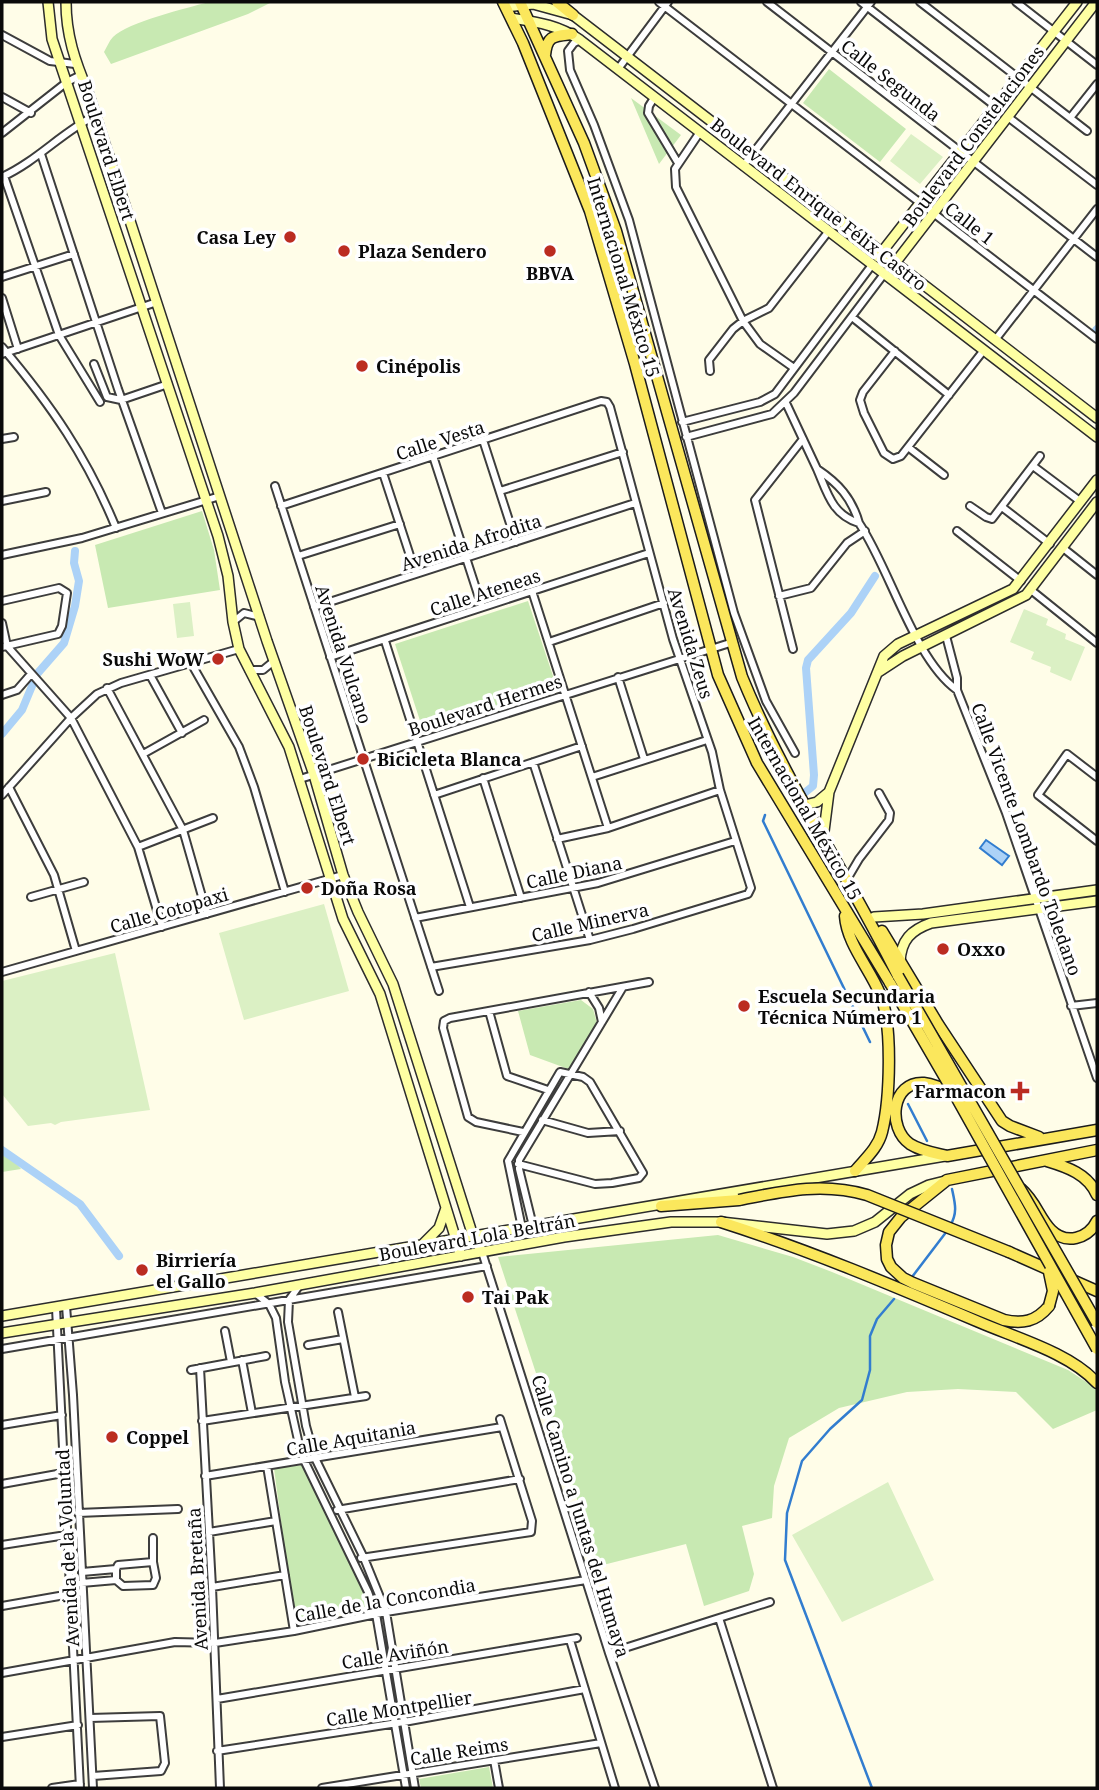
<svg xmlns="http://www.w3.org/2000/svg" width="1099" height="1790" font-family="'Noto Serif',serif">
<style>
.green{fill:#c8e9b2}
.pitch{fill:#dbf0c4}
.water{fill:#acd2f7;stroke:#327dcf;stroke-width:2}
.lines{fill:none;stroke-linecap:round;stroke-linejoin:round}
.stream{stroke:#327dcf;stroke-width:2.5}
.canal{stroke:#acd2f7;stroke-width:8}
.street-casing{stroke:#3d3d3d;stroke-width:10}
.secondary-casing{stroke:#2c2c2c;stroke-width:12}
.primary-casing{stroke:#1b1b1b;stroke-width:13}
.street{stroke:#fff;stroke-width:6}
.secondary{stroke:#feffa3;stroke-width:9}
.primary{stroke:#fbe75c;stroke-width:10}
.primary-bridge-casing{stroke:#1b1b1b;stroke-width:13;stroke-linecap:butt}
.primary-bridge{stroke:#fbe75c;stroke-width:10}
.poi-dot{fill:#bb2c21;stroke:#fff;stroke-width:2.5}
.labels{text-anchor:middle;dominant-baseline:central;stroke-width:7;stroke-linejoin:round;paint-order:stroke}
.street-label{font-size:18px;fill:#0a0a0a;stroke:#fff}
.poi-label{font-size:18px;font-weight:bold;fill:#0a0a0a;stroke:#fff;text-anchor:start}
</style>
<rect width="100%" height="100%" fill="#fffde8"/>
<!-- green -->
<path class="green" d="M209 2H272L248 14 111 64 104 52C107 47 109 41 113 37 128 22 187 8 209 2Z
M829 69 906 129 880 162 803 103Z
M631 98 681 135 659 164Z
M202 511 214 550 220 590 108 608 95 545Z
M528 601 556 685 424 733 395 644Z
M581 1000 593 1009 597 1023 571 1070 530 1055 518 1011Z
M2 1146 21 1169 2 1172Z
M718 1235 793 1257 832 1272 1068 1370 1097 1389V1410L1053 1429 1016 1392 958 1389 907 1392 839 1408 789 1438 774 1486 772 1518 742 1526 754 1574 749 1591 704 1606 686 1544 599 1566 498 1257Z
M303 1465 366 1598V1608L294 1621 274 1468Z
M489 1767 493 1788H421L419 1779Z"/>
<!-- pitch -->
<path class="pitch" d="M911 134 943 157 920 184 890 161Z
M190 602 194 636 177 638 173 604Z
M1024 609 1048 619 1046 625 1066 634 1065 639 1085 647 1071 681 1050 672 1051 667 1031 659 1034 652 1010 642Z
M324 904 349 991 244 1020 219 933Z
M115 953 150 1110 61 1122 55 1125 51 1123 28 1126 2 1094V981Z
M888 1482 934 1580 842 1622 792 1535Z"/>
<!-- water -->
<path class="water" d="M986 840 1009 856 1002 865 980 848Z"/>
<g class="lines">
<!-- stream -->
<path class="stream" d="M765 815 763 821 870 1042
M908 1104 927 1141
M950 1226C958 1213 955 1203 952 1189
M912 1277 947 1231
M872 1788 785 1560 787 1513 802 1461 830 1429 862 1400 870 1370V1336L877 1319 894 1299"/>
<!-- canal -->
<path class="canal" d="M1096 330 1097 329
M2 734 22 710 37 674 64 643 75 606 79 581 74 563 75 551
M802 795 813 786 814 775 806 668 808 660 851 613 875 576
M2 1150 80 1204 119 1256"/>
<defs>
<path id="street" d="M659 2 1097 339
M767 2 1097 257
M861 2 995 106
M920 2 1087 131
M1016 2 1097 65
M2 35 50 61 75 64
M580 40 574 43 568 51 570 70 594 125 629 220 734 613 766 701 795 753
M618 69 668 2
M2 97 31 113
M654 98 649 106 648 113 678 163
M1008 117 1097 185
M1070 118 1097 84
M700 132 675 169 676 187 743 321 760 344 794 368
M2 133 67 82 81 75
M41 154 118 389 162 513
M743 166 871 2
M4 176 59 335 100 402
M2 177C37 161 62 132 96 115
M2 277 74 254
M2 298 18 349
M852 317 949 395
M995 340 1097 209
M2 347C51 405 87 457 116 528
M895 351 863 392 860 400 864 413 884 453 893 459 901 456 984 350
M2 354 157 302
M94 364 107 397 121 400 168 384
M710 371 709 360 733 329 743 321 769 308 828 232
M786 403 817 469
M682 422 760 402 775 394 872 265
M686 437 772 414 794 393 884 274
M2 439 14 437
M483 440 516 542
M908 447 944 475
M433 456 482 607
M1033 466 1081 502
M817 469C838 483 852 498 859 523 832 515 827 492 817 469Z
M383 473 416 574
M275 486 439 991
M500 491 623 452
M2 501 46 492
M281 506 601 401 607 402 610 407 673 639 712 752 720 790 751 888 748 894 633 929 590 940 431 967
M970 506 986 517 992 519 1040 456
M1002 507 1050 544
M859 523C890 569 914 659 957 690
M957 531 1021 581
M1063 548 1097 575
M2 555 82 538 220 496
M298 556 400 524
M1031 590 1097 643
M532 591 608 828
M779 596 811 588 847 543 865 531
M2 601 59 588 67 593 62 626 58 634 2 647
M314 607 635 503
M233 622 244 613 260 617
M2 623 7 646 71 718 138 847 162 927
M946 636 957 678V690L1006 813 1097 1078
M385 641 470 907
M549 642 664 603
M793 649 755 500 803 439
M330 657 649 553
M191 663 239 747 254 787 285 892
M249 670H263L274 661
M150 675 182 733
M618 677 644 759
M107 688 183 830 207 914
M2 695 17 690 31 674
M143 754 204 720
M533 762 590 940
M592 777 707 740
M1097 777 1067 754 1038 795 1097 841
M483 778 521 898
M300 779 730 643
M9 787 54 875 76 951
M2 795 71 718 97 694 121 683 239 649
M434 795 582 746
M557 839 608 828 720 790
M138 847 213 818
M846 881 859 859 889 820 890 813 879 793
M31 897 84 882
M415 918 598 883 735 841
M2 972 343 875
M589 992 599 1008 602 1022
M1071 1006 1097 1003
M489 1011 507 1076 548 1090
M542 1120 588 1133 620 1131
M523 1132 476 1122 468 1117 443 1028 444 1021 450 1018 649 982
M518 1164 595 1184 612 1183 639 1178 643 1173 590 1082 583 1077 560 1072 508 1161 522 1228
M533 1226 519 1169V1160L623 987
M482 1252 609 1653 655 1788
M299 1286 289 1300 288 1322 306 1426 315 1458 364 1558 386 1612 415 1788
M255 1293 269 1304 276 1318 285 1382 298 1440 304 1460 368 1592 376 1614 406 1788
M66 1306 73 1395 93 1788
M56 1308 80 1788
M338 1312 355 1397
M225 1331 231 1362
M308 1345 343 1339
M2 1349 487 1266
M242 1360 252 1413
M200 1368 212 1587 220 1788
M191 1370 266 1356
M202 1421 366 1396
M2 1425 62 1415
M267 1466 294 1631
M205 1476 502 1427
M2 1484 63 1473
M337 1510 520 1479
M78 1513 178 1509
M209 1532 276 1521
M153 1538V1562
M2 1545 79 1533
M361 1558 531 1532 532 1521 500 1419
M82 1572 116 1569
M70 1584 116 1580 123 1586 153 1585 156 1578 153 1562 118 1565 116 1569V1580
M212 1587 285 1575
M770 1602 719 1618 773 1788
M2 1606 82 1592
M570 1640 615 1788
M609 1653 719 1618
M2 1673 175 1642 215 1643 294 1631 386 1612 586 1580
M217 1699 577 1638
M90 1718 160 1716 165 1763 161 1771 93 1776
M2 1737 78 1725
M217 1751 404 1722 585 1689
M494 1760 499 1788
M52 1788 80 1784
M322 1788 601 1743"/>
<path id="secondary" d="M48 2 52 39 218 536 228 576 233 622 239 649 289 747 343 919 380 994 461 1256
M66 2C66 35 75 61 88 92L267 641 314 775 343 875 358 912 393 984 473 1236 482 1252
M506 7 533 4 573 15 1097 418
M511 18C536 22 559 25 580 40L1097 437
M878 257 1077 2
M892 267 1096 2
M877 673 903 656 1026 595 1097 502
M805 805 817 802 829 792
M823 839 829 792 884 656 898 644 1013 589 1097 480
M874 917 923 914 1097 890
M900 962C901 940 911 930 931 923L1097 901
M422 1245 439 1228 446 1208
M2 1316 945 1156
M2 1333 255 1293 564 1237 671 1222H721L827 1234 854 1231 875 1222 910 1194 929 1185 945 1181"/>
<path id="primary" d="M503 2 523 43 590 211 635 364 718 675 757 763 890 983
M520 2 584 143 616 231 742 677C785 782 848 875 898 976
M557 2 573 15
M545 55C547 35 554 36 572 34
M845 916C847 944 870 969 880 994 893 1024 890 1100 882 1132 878 1148 865 1159 855 1171
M882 931 938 1024 1002 1121 1010 1126 1039 1137
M955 1095C946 1090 935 1084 924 1083 891 1081 887 1128 910 1144 921 1151 934 1153 947 1156L1097 1130
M1047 1161C1067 1167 1088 1174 1097 1195
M1021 1189C1036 1202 1039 1218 1051 1230 1066 1245 1088 1239 1097 1221
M661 1206 739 1200
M721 1222C809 1250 894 1286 979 1322 1016 1338 1070 1353 1097 1383
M1009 1252 1097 1291
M1049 1306C1036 1322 1022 1324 1004 1320L913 1283 903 1278 891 1267 887 1259 886 1245 889 1232 901 1217 947 1180 1097 1150"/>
</defs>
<!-- street casing -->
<use href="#street" class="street-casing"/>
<!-- secondary casing -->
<use href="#secondary" class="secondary-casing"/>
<!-- primary casing -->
<use href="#primary" class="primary-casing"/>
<!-- street -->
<use href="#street" class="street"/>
<!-- secondary -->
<use href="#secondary" class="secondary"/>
<!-- primary -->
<use href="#primary" class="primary"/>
<defs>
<path id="primary-bridge" d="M898 976 1097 1323
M890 983 955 1095 1097 1349
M739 1200C784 1191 822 1182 867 1195L1009 1252
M1049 1272 1053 1291 1049 1306"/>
</defs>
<!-- primary-bridge casing -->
<use href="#primary-bridge" class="primary-bridge-casing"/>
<!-- primary-bridge -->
<use href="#primary-bridge" class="primary-bridge"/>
</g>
<!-- markers -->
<g class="poi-dot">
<circle cx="290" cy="237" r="7"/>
<circle cx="344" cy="251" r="7"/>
<circle cx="550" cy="251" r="7"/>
<circle cx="362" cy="366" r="7"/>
<circle cx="218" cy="659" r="7"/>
<circle cx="363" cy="759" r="7"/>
<circle cx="307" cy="888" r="7"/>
<circle cx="943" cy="949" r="7"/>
<circle cx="744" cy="1006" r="7"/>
<path d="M1016.5 1080.5h7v7h7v7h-7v7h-7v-7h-7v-7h7z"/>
<circle cx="142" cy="1270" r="7"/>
<circle cx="468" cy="1297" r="7"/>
<circle cx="112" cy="1437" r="7"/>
</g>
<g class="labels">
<!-- street labels -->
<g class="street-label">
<text transform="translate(891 80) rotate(38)">Calle Segunda</text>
<text transform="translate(973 136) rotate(-53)">Boulevard Constelaciones</text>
<text transform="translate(107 150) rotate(72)">Boulevard Elbert</text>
<text transform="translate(819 204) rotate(38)">Boulevard Enrique Félix Castro</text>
<text transform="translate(970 223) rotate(38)">Calle 1</text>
<text transform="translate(624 277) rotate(73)">Internacional México 15</text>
<text transform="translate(440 440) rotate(-18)">Calle Vesta</text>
<text transform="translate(471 542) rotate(-18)">Avenida Afrodita</text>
<text transform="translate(485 592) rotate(-18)">Calle Ateneas</text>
<text transform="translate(691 643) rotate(73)">Avenida Zeus</text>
<text transform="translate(344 654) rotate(72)">Avenida Vulcano</text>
<text transform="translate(485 705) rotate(-18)">Boulevard Hermes</text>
<text transform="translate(328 775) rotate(72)">Boulevard Elbert</text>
<text transform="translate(805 808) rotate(60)">Internacional México 15</text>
<text transform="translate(1027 839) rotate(70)">Calle Vicente Lombardo Toledano</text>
<text transform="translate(574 872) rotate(-12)">Calle Diana</text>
<text transform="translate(169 910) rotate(-16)">Calle Cotopaxi</text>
<text transform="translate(590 922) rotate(-13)">Calle Minerva</text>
<text transform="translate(477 1237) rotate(-10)">Boulevard Lola Beltrán</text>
<text transform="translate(351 1438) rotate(-10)">Calle Aquitania</text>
<text transform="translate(581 1516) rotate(73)">Calle Camino a Juntas del Humaya</text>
<text transform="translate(67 1548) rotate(-93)">Avenida de la Voluntad</text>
<text transform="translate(197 1579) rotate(-93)">Avenida Bretaña</text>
<text transform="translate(385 1600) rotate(-10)">Calle de la Concondia</text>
<text transform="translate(395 1654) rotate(-9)">Calle Aviñón</text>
<text transform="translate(399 1708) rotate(-9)">Calle Montpellier</text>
<text transform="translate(459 1751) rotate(-9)">Calle Reims</text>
</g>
<!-- poi labels -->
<g class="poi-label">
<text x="276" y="237" text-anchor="end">Casa Ley</text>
<text x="358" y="251">Plaza Sendero</text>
<text x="550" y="273" text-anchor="middle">BBVA</text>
<text x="376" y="366">Cinépolis</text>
<text x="204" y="659" text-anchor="end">Sushi WoW</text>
<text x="377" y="759">Bicicleta Blanca</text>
<text x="321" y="888">Doña Rosa</text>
<text x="957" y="949">Oxxo</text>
<text x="758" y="996">Escuela Secundaria<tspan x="758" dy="21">Técnica Número 1</tspan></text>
<text x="1006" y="1091" text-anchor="end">Farmacon</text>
<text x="156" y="1260">Birriería<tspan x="156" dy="21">el Gallo</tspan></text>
<text x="482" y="1297">Tai Pak</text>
<text x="126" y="1437">Coppel</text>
</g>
</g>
<!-- border -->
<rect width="1099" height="1790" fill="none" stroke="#0a0a0a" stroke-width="7"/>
</svg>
